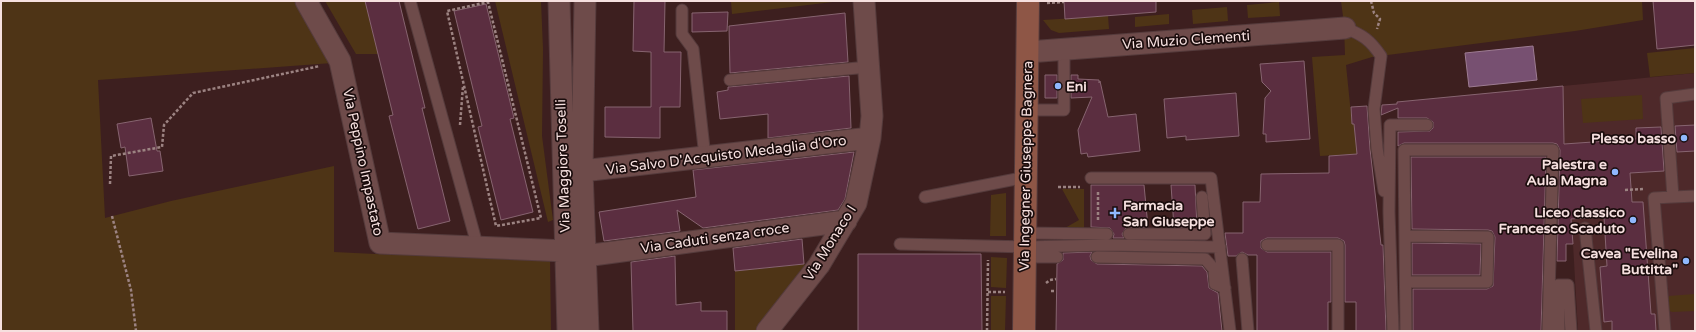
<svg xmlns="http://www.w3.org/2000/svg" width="1696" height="332" font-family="'Varela Round',sans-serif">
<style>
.built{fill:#4e292a}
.green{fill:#4e3416}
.water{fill:#775071;stroke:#9d7b92}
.building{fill:#5b2e40;stroke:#876470}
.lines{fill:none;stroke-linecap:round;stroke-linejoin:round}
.service-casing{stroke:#553b3c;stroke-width:13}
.minor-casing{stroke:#553b3c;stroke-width:23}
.secondary-casing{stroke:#553b3c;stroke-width:24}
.path{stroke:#9c8382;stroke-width:2.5;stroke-dasharray:3 2;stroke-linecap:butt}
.service{stroke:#6e4b4a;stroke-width:11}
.minor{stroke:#6e4b4a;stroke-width:21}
.secondary{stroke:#8e5646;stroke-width:22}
.poi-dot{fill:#8fb8fd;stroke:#1b0d0d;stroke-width:1.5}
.labels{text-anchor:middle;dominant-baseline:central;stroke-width:3.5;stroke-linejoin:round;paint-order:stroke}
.street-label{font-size:14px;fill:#f6e0df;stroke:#1b0d0d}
.poi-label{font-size:14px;font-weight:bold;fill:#f6e0df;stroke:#1b0d0d;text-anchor:end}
</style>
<rect width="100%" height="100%" fill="#3d1f1f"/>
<!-- built -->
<path class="built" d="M1695 73V331H1578L1573 244 1564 139 1563 86Z"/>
<!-- green -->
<path class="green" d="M1 1H294L302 12 332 63 98 80 105 218 171 201 334 166V252L375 254 550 257 551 331H1Z
M325 1H365L378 54H356Z
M495 1H541L543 49 542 136 553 220 548 222Z
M731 1H841L732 14Z
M1341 1H1642L1643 20 1575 31 1372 57 1346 65 1352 124H1368L1354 126 1356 142 1370 140 1371 153 1320 156 1312 57 1345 55 1344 24Z
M1279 2 1280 16 1248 18 1247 5Z
M1227 7 1228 21 1193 24 1192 10Z
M1169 14V24L1135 27V17Z
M1108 16 1109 29 1059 33 1051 30 1043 20Z
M1695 48V73L1650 77 1647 53Z
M1642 95 1643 119 1583 123 1581 99Z
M1062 189H1084V228H1065L1079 220Z
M1006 193V236H990L991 195Z
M991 257 1007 258 1006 288 991 287Z
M807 264 757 331H735V271Z
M1695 294V311L1672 312 1668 310 1667 299 1669 296Z
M991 296H1006L1005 331H991Z"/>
<!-- water -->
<path class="water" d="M1533 46 1537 80 1469 87 1465 53Z"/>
<!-- building -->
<path class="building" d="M365 1H399L425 108H422L450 221 418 229 389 116 393 115Z
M634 1H665L664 52H681L680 107H660V138L605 137V107H651V52L633 51Z
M1064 1H1156V12L1065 19Z
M1653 1H1695V45L1657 49Z
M486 4 514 118 510 119 533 212 501 220 478 127 482 126 454 11Z
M728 12 727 31 692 32V13Z
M845 13 848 62 730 73 729 26Z
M1304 61 1310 139 1266 142V134H1263L1265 98 1271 91 1262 82 1260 64Z
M1045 75H1057V98H1045Z
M1071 75H1078V79L1099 80V83L1100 81 1108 117 1136 114 1140 151 1088 157 1087 153 1081 154 1078 130 1092 97 1071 98Z
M849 76 851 128 768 138V114L720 119 717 92 728 90V87Z
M1563 86 1564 144 1636 139V128L1661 127 1664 171 1630 173 1632 202H1643L1651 314H1655L1656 331H1612V321L1604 322 1600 267 1607 266 1604 217 1571 219 1573 244H1566V261H1557L1560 150 1557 144 1553 143H1404L1398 146V132L1430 131 1433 128V122L1427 118H1398V108L1381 115 1382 105 1397 104V102Z
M1236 93 1239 136 1186 140V136L1167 138 1164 99Z
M1367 106 1370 149 1381 245H1383L1386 331H1356V302H1345V245L1344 241 1338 238H1267L1261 241V248L1267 252H1331V302H1328V331H1257V255H1248L1242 252 1236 256H1228L1225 233H1243V202H1260L1261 174 1329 173V156L1357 154 1354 124H1352L1351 107Z
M151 118 157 151H160L163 171 129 176 125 147 121 148 117 124Z
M1695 125V151L1677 152 1675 126Z
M854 152 845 199 838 210 703 228 677 210 680 231 604 241 599 212 696 197 693 170Z
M1411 157H1546L1541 331H1413V289H1487L1493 286 1495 237 1492 231 1488 230 1412 229Z
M1091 185H1144L1148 227 1126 228 1122 234 1124 238H1113L1114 234 1110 228 1091 227Z
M1171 185H1195L1197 227H1174Z
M802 239 804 264 735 271 733 248Z
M1412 243 1481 244 1480 275H1412Z
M1092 252 1090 256 1091 260 1097 264 1202 266 1207 272 1209 288 1218 293 1222 331H1056L1057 264 1063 260V253Z
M858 254H981L982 331H858Z
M675 256 676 305 701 302V311H727V331H633L631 262Z"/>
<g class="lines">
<defs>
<path id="service" d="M410 1 478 248
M682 10V34L693 49 705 157
M1345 28C1363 35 1370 40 1381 56L1374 109 1377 148 1384 191
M730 80 868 67
M1027 110H1064V49
M1091 178H1211L1230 331
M925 197 1026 177
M1673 197 1695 196
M1585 228 1596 331
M1025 233 1107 234
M1129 234H1205L1202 197
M1405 236 1488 237 1487 282H1406
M900 244 1025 247 1108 245 1220 247
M1267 245H1338V331
M1025 257H1057
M1097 257 1205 259 1214 269 1215 284 1225 288
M1242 259 1248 331
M1393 331 1389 212 1390 125H1427
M1406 331 1404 150H1553L1548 331
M1559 331 1558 285H1568L1571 331
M1665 331 1654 198 1673 197 1666 98 1695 94"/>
<path id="minor" d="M306 1 340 61 380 243 566 251
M559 1 568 331
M585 1 582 171 588 331
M1028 52 1345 28
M582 171 870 138
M585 256 846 221
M767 331 819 265 856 203 870 138 872 116 864 1"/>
<path id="secondary" d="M1024 331 1028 1"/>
</defs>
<!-- service casing -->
<use href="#service" class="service-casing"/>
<!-- minor casing -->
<use href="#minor" class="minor-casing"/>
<!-- secondary casing -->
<use href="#secondary" class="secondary-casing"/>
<!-- path -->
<path class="path" d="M488 1V2L541 218 496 226 447 11 488 2
M1371 1 1374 13 1380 19 1377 29
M1047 3 1064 2
M460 125 463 86
M110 184 111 156 162 147 164 125 193 93 320 66
M1058 187H1080
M1625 190 1643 189
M112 216 131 290 136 331
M1098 220V191
M1046 283 1050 280 1056 279
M1051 291H1056
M988 292H1005
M987 331 988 260"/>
<!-- service -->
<use href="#service" class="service"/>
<!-- minor -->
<use href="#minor" class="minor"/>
<!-- secondary -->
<use href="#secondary" class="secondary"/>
</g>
<!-- markers -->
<g class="poi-dot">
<circle cx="1058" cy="86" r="4"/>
<circle cx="1684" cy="138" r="4"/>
<circle cx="1615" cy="172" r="4"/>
<path d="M1113 207h4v4h4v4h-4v4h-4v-4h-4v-4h4z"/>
<circle cx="1633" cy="220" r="4"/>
<circle cx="1686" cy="261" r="4"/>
</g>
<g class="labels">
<!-- street labels -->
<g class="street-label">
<text transform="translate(1186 40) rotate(-4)">Via Muzio Clementi</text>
<text transform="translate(726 155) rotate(-7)">Via Salvo D'Acquisto Medaglia d'Oro</text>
<text transform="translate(363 162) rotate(78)">Via Peppino Impastato</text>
<text transform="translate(563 166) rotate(-92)">Via Maggiore Toselli</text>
<text transform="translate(1026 166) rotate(-89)">Via Ingegner Giuseppe Bagnera</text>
<text transform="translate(715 238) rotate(-8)">Via Caduti senza croce</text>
<text transform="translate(830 243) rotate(-58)">Via Monaco I</text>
</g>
<!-- poi labels -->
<g class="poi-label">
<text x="1066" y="86" text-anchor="start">Eni</text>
<text x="1676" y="138">Plesso basso</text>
<text x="1607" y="164">Palestra e<tspan x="1607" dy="16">Aula Magna</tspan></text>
<text x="1123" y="205" text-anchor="start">Farmacia<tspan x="1123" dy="16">San Giuseppe</tspan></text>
<text x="1625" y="212">Liceo classico<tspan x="1625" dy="16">Francesco Scaduto</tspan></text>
<text x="1678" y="253">Cavea "Evelina<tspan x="1678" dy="16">Buttitta"</tspan></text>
</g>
</g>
<!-- border -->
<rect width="1696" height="332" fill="none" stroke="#f6e0df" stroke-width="4"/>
</svg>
